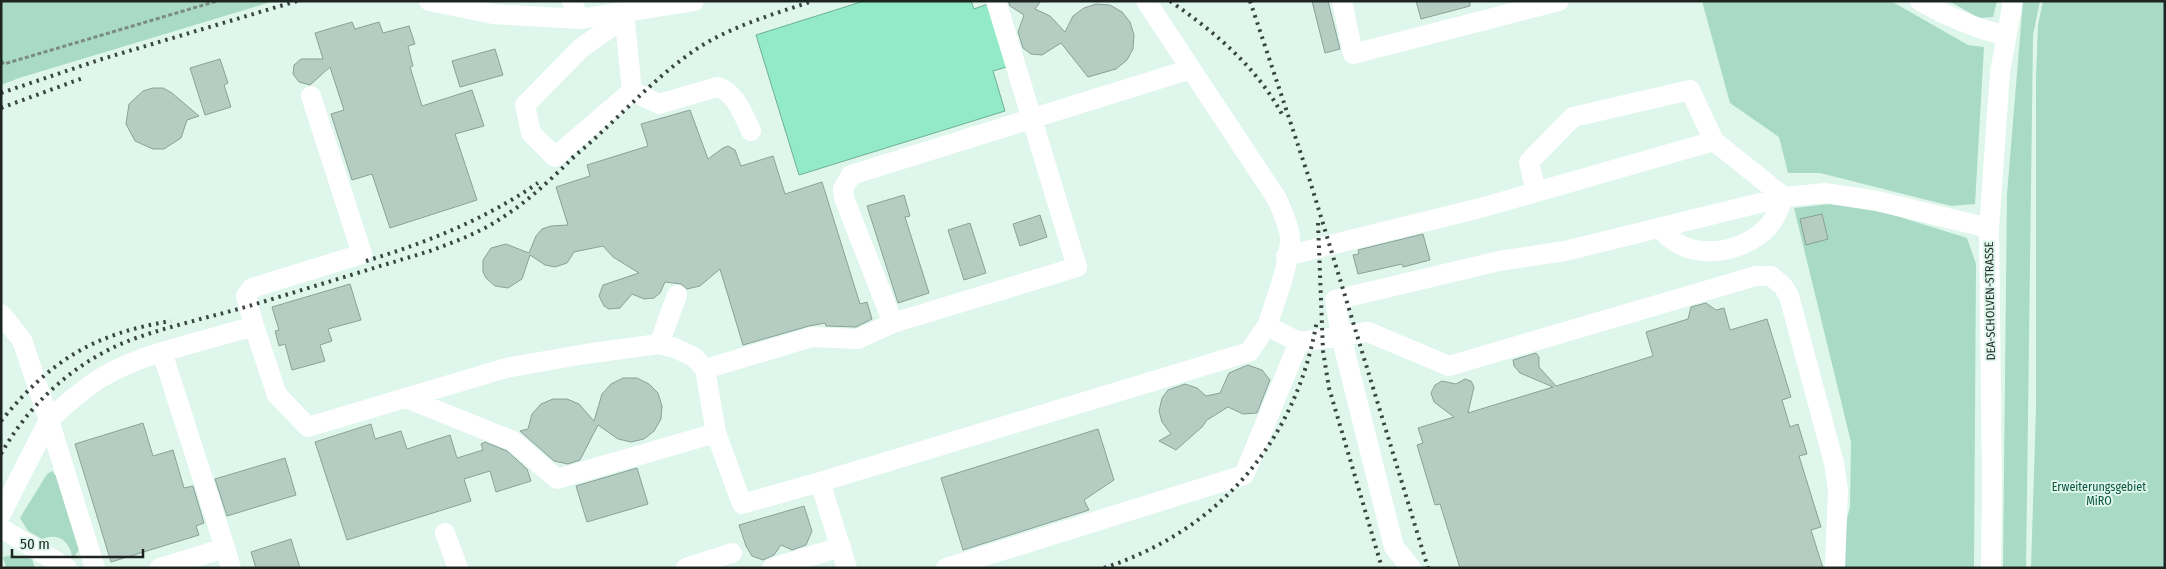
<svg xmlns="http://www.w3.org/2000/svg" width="2166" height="569" font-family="'Fira Sans Condensed',sans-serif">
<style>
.green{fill:#a8dac5}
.water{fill:#92eac8;stroke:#6faf96}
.building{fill:#b4ccc2;stroke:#8ba198}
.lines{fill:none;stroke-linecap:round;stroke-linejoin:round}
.path{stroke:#7b8b84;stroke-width:3;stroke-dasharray:4 2.5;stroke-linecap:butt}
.minor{stroke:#fff;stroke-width:20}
.rail{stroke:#3a4540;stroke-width:4;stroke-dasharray:2.5 5;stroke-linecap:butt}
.labels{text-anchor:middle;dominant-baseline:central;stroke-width:4;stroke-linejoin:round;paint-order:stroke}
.street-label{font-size:12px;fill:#1c2521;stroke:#def6ec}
.park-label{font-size:12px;fill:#0c5540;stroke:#def6ec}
</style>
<rect width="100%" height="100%" fill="#def6ec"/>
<!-- green -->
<path class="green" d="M1 1H274L19 78 1 85Z
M1702 1H1891L1968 45 1984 47 1975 204 1951 206 1820 173H1788L1779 137 1730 103Z
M1949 1H1997L1993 17 1979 18Z
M2023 1H2040L2033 35 2026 568H2003L2007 194Z
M2043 1H2165V568H2031L2036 408V79L2038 25Z
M1830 204 1871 208 1967 238 1976 264 1974 568H1841L1844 531 1850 507 1851 442 1794 208Z
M52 471 56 476 79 550 75 556H72C69 540 57 533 42 539L28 531 20 518 47 474Z
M12 555 32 559 35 568H6L3 557Z"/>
<!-- water -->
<path class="water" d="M864 1H971L974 9 991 3 1010 66 993 71 1005 111 799 175 756 35Z"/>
<!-- building -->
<path class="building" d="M1008 1H1041L1035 9 1050 16 1065 32 1073 16 1084 8 1096 4 1110 5 1122 12 1130 22 1134 35 1133 49 1127 60 1116 69 1088 77 1061 43 1042 55 1031 54 1023 48 1018 32 1024 15 1010 6Z
M1312 1H1328L1340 49 1325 53Z
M1416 1H1470V6L1421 19Z
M352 22 355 29 379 22 383 33 409 26 415 44 408 46 413 66 410 67 422 106 472 90 484 126 455 134 477 200 390 228 372 174 352 180 331 114 344 110 330 67 310 85 299 82 293 74 294 65 301 59H323L315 33Z
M495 49 503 75 460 87 452 61Z
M220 59 228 83 224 85 231 107 205 115 190 68Z
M153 88H163L172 93 199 116 187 120 181 138 164 149H153L135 141 126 124 129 104 143 91Z
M690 110 708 159 723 148 728 146 735 150 741 166 773 156 785 194 822 182 860 304 867 302 872 319 856 327 826 326 825 323 809 326 743 345 720 269 700 286 687 289 681 284 665 282 660 293 654 298 644 299 632 294 620 308 609 309 604 306 599 296 603 285 639 273 613 257 603 246 574 252 567 263 555 267 545 265 530 255 522 279 508 288 495 286 486 278 483 272V260L491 248 506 244 529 253 536 236 542 229 551 226 568 225 556 187 590 176 587 165 648 146 641 124Z
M904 195 910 216 905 217 929 293 898 303 867 206Z
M1822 214 1828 239 1806 245 1800 219Z
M1040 215 1047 237 1020 246 1013 224Z
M970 223 986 273 964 280 948 230Z
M1423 234 1430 260 1403 267 1402 264 1358 274 1353 255 1359 254 1358 250Z
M350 284 361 320 328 329 332 341 320 345 325 361 292 370 285 344 279 346 275 331 279 330 272 307Z
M1706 303 1716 310 1724 308 1730 330 1767 319 1791 397 1782 400 1790 427 1798 424 1807 454 1799 456 1821 527 1811 530 1823 568H1460L1440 504 1435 505 1417 445 1423 443 1418 428 1454 417 1434 402 1431 393 1435 385 1442 381 1456 384 1465 379 1471 381 1474 387 1468 413 1553 387 1520 373 1514 366 1513 360 1536 353 1539 357V367L1556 386 1653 356 1646 332 1688 319 1691 307Z
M1248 365 1262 370 1270 380 1257 413 1243 414 1228 407 1207 420 1202 427 1176 450 1159 441 1171 434 1162 422 1159 411 1162 398 1168 390 1185 384 1197 388 1206 396 1220 393 1229 373Z
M623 378H637L649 384 658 393 662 406 661 419 654 431 644 439 631 442 618 439 598 425 580 460 568 464 554 461 520 431 528 429 532 414 541 404 553 399H567L579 404 594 421 602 394 611 384Z
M143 423 153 456 173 450 184 488 193 486 204 523 196 526 199 535 111 562 75 444Z
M371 424 375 439 401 431 407 449 450 435 457 458 483 450 481 444 485 442 507 451 527 469 531 481 496 492 490 471 464 479 471 501 347 540 315 442Z
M1098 429 1114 480 1084 500 1089 510 963 550 941 478Z
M285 458 296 495 227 516 215 479Z
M637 468 648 504 587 522 576 486Z
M804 506 812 531 806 545 792 550 781 545 774 555 763 560 752 556 746 546 739 525Z
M291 539 300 568H256L251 552Z"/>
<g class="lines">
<!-- path -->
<path class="path" d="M1 61 4 64 217 1"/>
<!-- minor -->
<path class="minor" d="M429 1 493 14 579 19
M572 1 579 19 694 1
M1146 1 1191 69
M1342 1 1353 54 1559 1
M1920 1C1947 17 1975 28 2006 36
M624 12 632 91 555 157 531 133 525 105 581 48 624 18
M632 91 659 104 717 87C736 92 743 115 751 131
M1536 192 1529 162 1573 117 1690 90 1714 141
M1286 256 1484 207 1714 141 1784 197C1780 207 1775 219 1768 227 1740 256 1687 262 1661 229
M1 314 22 340 49 420 1 514
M893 323 1077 267 996 1
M254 326 277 395 308 427 506 368 585 354 659 344 675 348 694 357 705 369 716 433
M659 344 677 295
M162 352 254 326 246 296 252 288 362 254 311 96
M705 369 812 337 858 339 893 323 844 198 843 189 851 175 1191 69 1277 199C1282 211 1290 227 1290 240 1288 269 1276 299 1267 326L1299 342
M406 398 513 441 557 479 716 433 742 504 820 482 847 568
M820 482 1249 352 1267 326
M1 528 67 568
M445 533 458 568
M95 568 49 420C87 384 111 367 162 352L225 548
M160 568 225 548 231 568
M686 568 732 553
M772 568 841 547
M946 568 1244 475 1299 342 1368 332 1449 366 1756 276H1771L1783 286 1789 296 1834 463 1838 490 1835 568
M1411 568 1394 547 1341 336 1335 300 1499 261 1565 251 1784 197 1825 193 1877 201 1989 228
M1991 568 1992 483 1989 228 2000 72 2013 1"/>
<!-- rail -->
<path class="rail" d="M1170 1C1216 33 1258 68 1284 118
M1250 1 1310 181 1428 568
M1 93 102 59 297 1
M1 108 83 78
M572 158C618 121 655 74 706 43 739 24 777 13 813 1
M1318 223 1323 351 1329 388 1382 568
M366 261C428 242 484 220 538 183
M1 421C51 360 93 334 171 321
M1 454C30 402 79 358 136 338 173 325 211 317 249 306 309 288 370 269 430 251 454 242 479 233 500 219 529 201 553 177 577 154
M1104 568C1220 530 1297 440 1317 320"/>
</g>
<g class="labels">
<!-- street labels -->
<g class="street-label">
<text transform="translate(1990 301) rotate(-91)">DEA-SCHOLVEN-STRASSE</text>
</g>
<!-- park labels -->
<g class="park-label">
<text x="2099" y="487">Erweiterungsgebiet<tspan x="2099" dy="14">MiRO</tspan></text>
</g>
</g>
<!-- border -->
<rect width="2166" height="569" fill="none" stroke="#1c2521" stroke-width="5"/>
<!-- scale -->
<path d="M12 549v8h131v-8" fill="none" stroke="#1c2521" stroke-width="2.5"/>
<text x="20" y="549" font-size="15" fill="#1c2521" stroke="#def6ec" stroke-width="4" paint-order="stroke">50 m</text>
</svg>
